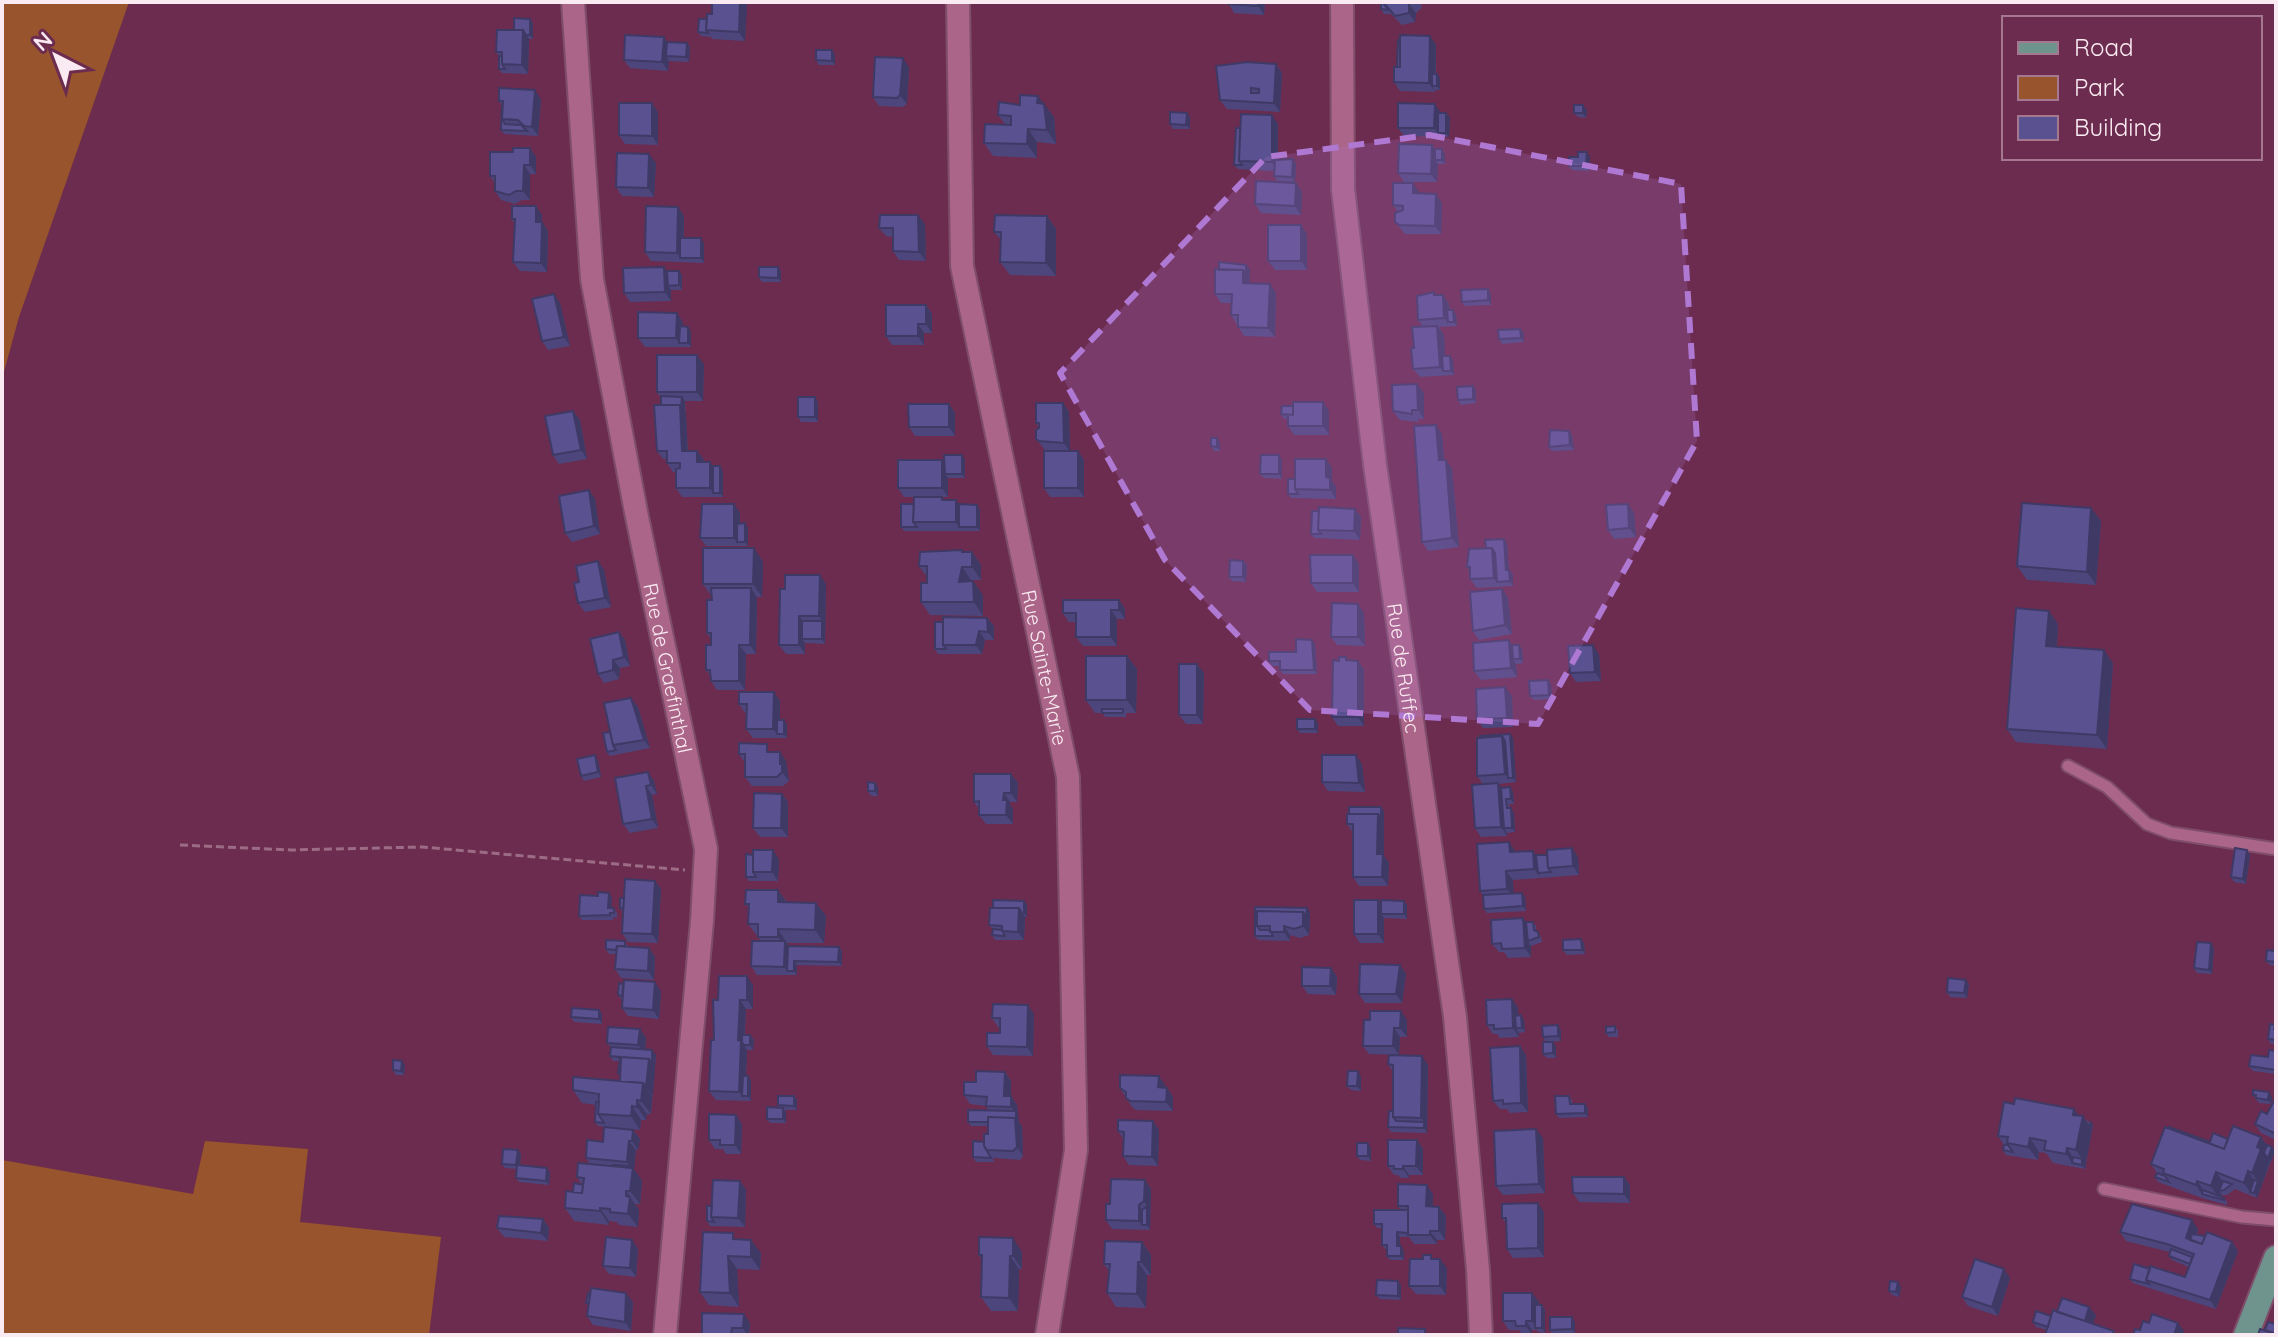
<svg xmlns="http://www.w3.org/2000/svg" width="2278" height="1337" font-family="Quicksand,sans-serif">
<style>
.green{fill:#98542c}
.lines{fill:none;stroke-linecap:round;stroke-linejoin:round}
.service-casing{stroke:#7e4d69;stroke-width:15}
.minor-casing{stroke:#7e4d69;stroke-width:26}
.primary-casing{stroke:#7e4d69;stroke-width:28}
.path{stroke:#9c6c85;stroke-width:3;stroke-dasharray:8 4;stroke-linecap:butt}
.service{stroke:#aa6588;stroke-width:11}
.minor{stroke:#aa6588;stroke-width:22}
.primary{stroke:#6e948d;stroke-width:24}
.wall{fill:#4d467c}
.shaded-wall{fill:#3f3965}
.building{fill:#5a5190;stroke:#3f3965;stroke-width:2;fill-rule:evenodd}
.marked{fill:#ae78d3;fill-opacity:0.2;stroke:#ae78d3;stroke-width:6;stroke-dasharray:16 10;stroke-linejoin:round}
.labels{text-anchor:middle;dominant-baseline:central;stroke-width:8;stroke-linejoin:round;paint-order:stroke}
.street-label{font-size:20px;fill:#faeaf1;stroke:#6c2c4f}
</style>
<rect width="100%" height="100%" fill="#6c2c4f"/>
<!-- green -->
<path class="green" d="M2 2H129L19 317 2 379Z
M205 1141 308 1149 300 1222 441 1237 429 1335H2V1160L193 1194Z"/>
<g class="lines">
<defs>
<path id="service" d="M2068 766 2107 787 2147 824 2171 833 2276 849
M2104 1189 2242 1217 2276 1220"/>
<g id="minor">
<path id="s1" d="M573 2 592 279 636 512 706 849 702 921 665 1335"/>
<path id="s2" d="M958 2 962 266 1068 777 1076 1150 1047 1335"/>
<path id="s3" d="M1342 2 1343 189 1375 465 1455 1017 1478 1270 1481 1335"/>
</g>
<path id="primary" d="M2246 1335 2276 1258"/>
</defs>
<!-- service casing -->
<use href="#service" class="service-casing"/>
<!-- minor casing -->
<use href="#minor" class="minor-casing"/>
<!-- primary casing -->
<use href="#primary" class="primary-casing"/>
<!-- path -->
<path class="path" d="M180 845 291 850 422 847 685 870"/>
<!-- service -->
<use href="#service" class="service"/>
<!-- minor -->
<use href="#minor" class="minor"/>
<!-- primary -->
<use href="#primary" class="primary"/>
</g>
<!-- wall -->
<path class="wall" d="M711 2H747L745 41 712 39 711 37 701 36 698 32 711 14Z
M1228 2H1265L1264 15 1234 13Z
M1381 2H1419L1422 7 1416 13 1415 22 1402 25 1391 14H1384L1381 9Z
M530 19 533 23V39H529L528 74 502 73 499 69V56L496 52 514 30Z
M1430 36 1436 45V74H1437L1440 78V90H1435V92L1400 91 1394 82 1397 67Z
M667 42 687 43 690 47 689 62 669 61 668 71 630 68 624 60Z
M832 50 835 55V65H819L816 60Z
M1276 64 1282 73 1280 112 1227 109 1220 100Z
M909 67 907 104 903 107 879 106 873 97Z
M541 99 538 136 504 134 501 130 502 105 499 101Z
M1043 104 1054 117 1056 144 1037 142V158L993 156 984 143 1005 124 998 115 1020 105Z
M1587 110 1586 118 1578 117 1574 113Z
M658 112V145L625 144 619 135Z
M1187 113 1190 117V129H1173L1170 124Z
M1450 117 1449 137 1404 136 1398 128Z
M1278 124V160L1293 159 1296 164 1295 182 1277 181 1274 176V171L1238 169 1234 165Z
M1432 145 1435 149 1445 154V164H1438L1437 182H1404L1398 173Z
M530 148 536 157V174H530V200H522L515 204 501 200 495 191V183L490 176 513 152Z
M1590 157 1589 171 1572 170 1569 166Z
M656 163 654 197 622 196 616 187Z
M1296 183 1302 192 1301 215 1261 213 1255 204Z
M1413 183 1419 193 1442 203 1441 234H1405L1395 222 1398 212 1393 205Z
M678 207 684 216V238L704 243V263L651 261 645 252Z
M542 215V222L548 231 547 272 520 271 513 262 514 223 512 219Z
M1047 216 1056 229V276L1010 275 1000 262 1001 240 994 232Z
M925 224 926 261 899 260 893 251V237L886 236 879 228Z
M1307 234V270H1275L1268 261Z
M778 267 781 271V282H762L759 277Z
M1250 269 1249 283 1276 293 1275 337 1244 336 1231 315 1232 303H1221L1215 294Z
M667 271 682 275V290H671V301L630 302 624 293Z
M554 294 560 303 570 346 548 350 542 341Z
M1491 294V305L1465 306 1462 302Z
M1437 295H1443L1449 304 1450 310 1456 315 1457 326 1439 327 1444 335 1445 356H1450L1453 360 1454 375 1420 377 1413 369 1414 348 1423 327 1418 320Z
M926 305 932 314V333H924V345H892L886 336Z
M683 322V326L688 327 691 331V347H645L638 338Z
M1520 329 1524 333V342L1502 344 1499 339Z
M704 364 703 401H685L688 451H697L704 460V462L723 471V497H682L676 488V472H673L667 463V459H663L657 451 661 398 657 392Z
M1473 386 1476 390V403L1461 405 1458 400Z
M1424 393V419H1418L1419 422 1400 420 1393 411Z
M815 397 818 402V422H801L798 417Z
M1063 403 1069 412 1070 451H1078L1084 460V497H1050L1044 488 1045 450 1036 439 1039 428 1036 423Z
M949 404 955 413V436H915L909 427Z
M573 411 580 420 587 459 559 464 553 455Z
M1329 411V435H1294L1288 426V419H1284L1281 414Z
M1442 434 1444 460H1446L1452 469 1459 547 1428 551 1422 542Z
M1572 435 1574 450 1552 451 1549 447Z
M1220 443V451H1214L1211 446Z
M965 459V478H948V497H904L898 488 942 460 944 464Z
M1326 459 1332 468V481L1336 487V499L1291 498 1288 494 1295 479Z
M1282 460V479L1264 478 1260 474Z
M589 490 595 499 600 534 572 542 565 533Z
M944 500 980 509V531H904L901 527 914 504Z
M734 504 740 513V523H745L748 528V546H706L700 538Z
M1628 504 1634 513 1636 537 1614 539 1608 530Z
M2091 508 2101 521 2096 585 2027 580 2017 566Z
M1355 509 1361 517 1360 540 1314 538 1311 534 1319 511Z
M1507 543 1509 570 1513 574V586L1477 588 1470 579V572L1467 567 1486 548Z
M754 548 763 562 762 597H757L756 654H746L745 690H717L711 681V676L706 670 711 645V639L707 633 712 597 703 584Z
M962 550 963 552H972L981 565V580H971V581L983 595V616L930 615 921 602 927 583V577L919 566Z
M598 561 604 570 611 607 585 612 578 603 579 582Z
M1243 561 1247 565 1246 582 1232 581 1229 577Z
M1359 564V592H1317L1311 583Z
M826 584 825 644 805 643V654H786L779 645 780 589Z
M1502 589 1508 598 1512 634 1479 640 1473 631Z
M1119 600 1125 609V619H1117V646H1083L1076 637V622H1069L1063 613Z
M1364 613 1365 646 1337 645 1331 637Z
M987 618 994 626V640H985L982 654H938L935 649 943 622Z
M2058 624 2057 646 2113 663 2107 749 2016 742 2007 729Z
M619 632 625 640 630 666 620 668 619 679 604 683 598 674Z
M1509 640 1512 645 1522 649 1523 663 1516 664 1517 677 1481 680 1474 671Z
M1315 644 1317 674H1283L1280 670V666H1272L1269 661Z
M1599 654 1601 681 1576 682 1570 673Z
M1127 656 1137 669 1136 713H1126V717H1105L1103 713H1095L1086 700Z
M1346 657 1349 661H1358L1364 670V726H1338L1332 717 1339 661Z
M1197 664 1204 673 1203 724H1186L1179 715Z
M1551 684 1552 699 1534 700 1530 696Z
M774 692 780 701V720L787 725V738H753L746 729 747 713H745L739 704Z
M1512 696 1513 727 1483 728 1477 719Z
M631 698 638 707 650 748 610 756 607 752 610 732Z
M1318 723V733H1300L1297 729Z
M1510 734 1513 738 1516 782 1498 784 1502 788 1510 787 1513 792 1514 804H1509L1510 808 1514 813 1515 832 1507 833V836L1481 837 1475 828 1483 784 1477 776Z
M773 752 786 761 789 781 783 786H752L745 777V763L739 754Z
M598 760 601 777 584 781 581 776Z
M1362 764 1365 792 1328 791 1322 782Z
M648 772 654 781 657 794 652 795 658 828 630 833 623 824Z
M1011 774 1018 783 1017 802H1010V805L1013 809V824H986L979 815V809L974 802Z
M878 787V796H871L868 791Z
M782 794 788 802V837H760L753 828Z
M1384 811V856L1389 863 1388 886H1359L1353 877V833L1347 824Z
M1509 842 1515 852 1533 851 1536 855 1578 857 1579 875 1513 880V893H1522L1525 897 1526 911 1487 913 1484 909 1483 895 1480 891Z
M2247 850 2250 855 2246 884 2234 882 2231 877Z
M779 859 778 881H749L746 877Z
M655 881 661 889 658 943 628 942 622 933 623 913 620 908 624 898Z
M778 890 787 902 816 903 826 916 824 943H787L788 946 839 947 842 951V966L797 965V975H757L751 966 761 941 748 924 749 908 745 904Z
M612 897 611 908H614L617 913V918L613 917V920H582L579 916Z
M1378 900 1381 904 1407 905V919L1384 918V943H1360L1354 934Z
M1024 901 1027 905V917H1025L1024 940H995L992 935 993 929 989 925Z
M1255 907 1310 912 1309 935 1300 938 1290 935V941L1258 940 1255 936Z
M1526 922H1533L1536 926V931L1541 937 1542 942 1531 946V957L1508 958 1504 952H1499L1492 944Z
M1581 939 1584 943 1585 954 1567 955 1563 950Z
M625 941 628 947 649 948 655 957 654 980 621 978 615 969 616 954H609L606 949Z
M2276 944V966L2270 965 2266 961 2274 951Z
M2214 948 2212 974 2197 973 2194 968Z
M1400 965 1406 974 1402 1003H1365L1359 994Z
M1331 968 1337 977 1336 995 1308 994 1302 986Z
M1969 984 1967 998 1950 997 1947 992Z
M753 985V1009H746L745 1035H750L754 1040 753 1050H747L746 1076H748L751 1081V1101L716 1100 709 1091 718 1000Z
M661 991 659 1019 628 1016 622 1008V1000L618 995Z
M1512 999 1518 1008V1016L1521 1015 1524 1020 1525 1032 1519 1033V1037L1500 1038 1497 1034H1493L1487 1025Z
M599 1010 602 1014V1024L574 1022 571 1017Z
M1034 1014 1033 1056 993 1055 987 1046 1000 1033V1027H998L992 1018Z
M1370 1020H1407V1037H1400L1399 1055 1369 1054 1363 1046Z
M1615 1026 1618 1031V1037H1609L1606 1033Z
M2276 1026V1044H2271L2268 1039Z
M640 1029 646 1038 645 1050 656 1055 651 1114H647L646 1120H641L640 1130 598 1126 595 1122 596 1105 582 1103 573 1090 620 1081V1076L618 1073 619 1061H613L610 1056 611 1047 607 1043Z
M1561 1030V1041L1546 1042 1543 1037Z
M1520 1046 1526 1055 1528 1112 1510 1113 1507 1109H1500L1493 1101Z
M1556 1046V1058H1547L1543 1054Z
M2276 1051V1074L2253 1071 2249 1066 2268 1057Z
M1388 1064 1428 1065 1427 1133 1391 1132 1388 1127 1393 1111V1072Z
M405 1065 404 1075H396L393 1070Z
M1005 1072 1011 1081V1096L1017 1105 1019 1123 1022 1126 1023 1156 1020 1160 993 1158 994 1162H976L973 1157 984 1142 988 1134V1126H971L968 1122 989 1111 986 1106 970 1104 964 1095 976 1082Z
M1361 1076V1091L1351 1090 1347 1086Z
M1165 1085V1088H1167L1173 1097V1111L1136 1110 1132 1107 1120 1088Z
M2253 1095 2272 1097 2271 1104 2259 1103Z
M794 1096 797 1100V1110H785L786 1112V1123H770L767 1119 779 1108 778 1105Z
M1569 1096 1572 1100V1104H1585L1588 1108V1117L1559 1118 1556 1114Z
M2276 1097V1140L2261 1133 2255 1124 2267 1114Z
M2014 1104 2074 1109 2079 1116 2093 1124 2085 1169 2053 1163 2046 1153 2039 1152 2038 1160 2006 1155 2003 1150 2004 1145 1998 1136Z
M736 1115 742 1124 741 1154H726L723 1149H715L709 1140Z
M1153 1121 1159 1130 1158 1166 1129 1165 1123 1156 1124 1140 1118 1131Z
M633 1130 640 1139 638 1150H636L634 1169 642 1181 640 1204H635L639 1210 638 1227 619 1225 617 1222 609 1221V1225L574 1221 565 1208 573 1192 582 1185 577 1177 590 1164 586 1158 603 1142Z
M2261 1137 2267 1145 2272 1147 2275 1151 2257 1198 2235 1189 2227 1195H2222V1197L2224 1198 2227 1202V1205L2205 1199 2158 1182 2155 1177 2157 1173 2151 1164 2210 1142 2228 1139Z
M1543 1138 1545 1193 1503 1195 1496 1186Z
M1417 1140 1423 1149V1175H1409V1178H1401L1398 1175H1394L1388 1166Z
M1371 1148V1161L1360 1160 1357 1156Z
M521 1154 520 1165 550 1172 549 1185 519 1182 516 1178 517 1169 505 1168 502 1164Z
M1624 1177 1630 1185V1203L1579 1202 1573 1193Z
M1145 1180 1151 1189 1150 1230 1112 1229 1106 1220 1110 1204Z
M740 1181 746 1190 745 1227 710 1226 707 1221 712 1206Z
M1433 1194V1207H1439L1446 1216 1445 1240H1437V1244H1414L1409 1237H1400V1246L1404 1251V1260H1390L1387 1256V1249H1385L1382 1245V1228H1377L1374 1224 1401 1210 1398 1206Z
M1544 1212V1257L1513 1258 1507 1249 1506 1223 1502 1218Z
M543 1219 549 1228 548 1241 504 1237 497 1228Z
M2198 1229 2197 1235 2232 1242 2238 1251 2216 1309 2133 1283 2130 1279 2150 1269 2185 1277 2189 1267 2172 1260 2169 1256 2170 1252 2126 1241 2120 1232Z
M737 1239 761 1253 760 1270 737 1269 739 1307 709 1305 700 1292Z
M632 1240 638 1249 636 1277 609 1274 603 1266Z
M1142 1242 1151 1255V1275H1147L1146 1308 1116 1307 1107 1293 1109 1271 1104 1264Z
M1022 1252V1269H1019L1018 1311H991L981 1297 982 1260 979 1255Z
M1434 1259 1447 1268 1446 1295 1416 1294 1409 1286Z
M2010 1278 1998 1316 1968 1306 1962 1297Z
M1401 1285V1300L1380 1299 1376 1295Z
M1901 1287 1899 1297 1892 1295 1889 1291Z
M1532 1293 1539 1302V1305H1542L1545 1310V1333L1538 1332 1537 1330H1532V1334H1522L1519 1330H1509L1503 1321Z
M633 1302 631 1331 593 1325 587 1316 588 1305 586 1303Z
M2057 1312 2096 1315 2093 1324 2114 1331 2116 1335H2045L2047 1330 2036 1327 2033 1322 2051 1316Z
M1575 1322V1333L1553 1335 1550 1330Z
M750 1323 749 1335H702Z"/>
<!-- shaded-wall -->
<path class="shaded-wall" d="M740 2H747L745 41 739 32Z
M1258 2H1265L1264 15 1258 6Z
M1409 4 1416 13 1415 22 1409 13Z
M530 19 533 23V39L530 35Z
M523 30 529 39 528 74 522 65Z
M1430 36 1436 45 1435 86H1432L1435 92 1429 83Z
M664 37 670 46 666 56 669 61 668 71 662 62Z
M687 43 690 47 689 62 686 57Z
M832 50 835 55V65L832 61Z
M903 58 909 67 907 104 900 95Z
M1276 64 1282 73 1280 112 1274 103Z
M1437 74 1440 78V90L1437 86Z
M535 90 541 99 538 136 532 127Z
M1038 96 1054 117 1056 144 1047 130 1037 103Z
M652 103 658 112V145L652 136Z
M1435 104 1441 113 1438 133 1434 128Z
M1583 105 1587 110 1586 118 1583 113Z
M1187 113 1190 117V129L1186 125Z
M1446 113 1450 117 1449 137 1446 133Z
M1272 115 1278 124V171L1272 162Z
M1028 129 1037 142V158L1027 144Z
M1432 145 1438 154 1435 160 1438 164 1437 182 1431 174Z
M530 148 536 157V174L530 165Z
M1442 149 1445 154V164L1442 160Z
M1587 152 1590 157 1589 171 1586 166Z
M649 154 656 163 654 197 648 188Z
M1293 159 1296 164 1295 182 1292 177Z
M524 165 530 174V200L523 191Z
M1296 183 1302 192 1301 215 1295 206Z
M1413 183 1419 192V202L1413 193Z
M1436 194 1442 203 1441 234 1435 226Z
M536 206 542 215V222L548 231 547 272 541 263 536 222Z
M678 207 684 216 683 258H680L677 253Z
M918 215 925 224 926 261 919 252Z
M1047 216 1056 229V276L1046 263Z
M1301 225 1307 234V270L1301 261Z
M701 238 704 243V263L701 258Z
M1246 265 1250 269 1249 292 1243 283V270Z
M664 267 670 276 668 286 671 290V301L665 292Z
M778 267 781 271V282L778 278Z
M679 271 682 275V290L679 285Z
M1270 284 1276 293 1275 337 1268 328Z
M1488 289 1491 294V305L1488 300Z
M554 294 560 303 570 346 564 337Z
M1443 295 1449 304 1450 322H1448L1444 318Z
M926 305 932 314V333L926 324Z
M1453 310 1456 315 1457 326 1454 322Z
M677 313 683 322 682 343H679L676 338Z
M918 324 924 333V345L918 336Z
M1437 326 1444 335 1446 371H1443L1440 367Z
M688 327 691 331V347L688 343Z
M1520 329 1524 333V342L1521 338Z
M697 355 704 364 703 401 697 392Z
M1450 356 1453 360 1454 375 1451 371Z
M1417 384 1424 393V419L1418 410Z
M1473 386 1476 390V403L1473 399Z
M682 397 685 401V411L686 414 688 460 682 451 680 405Z
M815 397 818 402V422L815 417Z
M1323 402 1329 411V435L1323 426Z
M1063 403 1069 412 1070 452 1064 443Z
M949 404 955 413V436L949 427Z
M573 411 580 420 587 459 581 450Z
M1436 425 1442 434 1445 469 1439 460Z
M1569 431 1572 435 1574 450 1570 445Z
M1217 438 1220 443V451L1217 447Z
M697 451 704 460V471L697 462Z
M1078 451 1084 460V497L1078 488Z
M962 455 965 459V478L962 474Z
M1279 455 1282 460V479L1279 474Z
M1326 459 1332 468V481L1336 487V499L1330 490 1326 477Z
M942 460 948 469 945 474 948 478V497L942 488Z
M1446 460 1452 469 1459 547 1452 538Z
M710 462 716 471 713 493 710 488Z
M720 466 723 471V497L720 493Z
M589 490 595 499 600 534 594 526Z
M956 500 962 509 959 527 956 522Z
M734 504 740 513V542H737L734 538Z
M1628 504 1634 513 1636 537 1629 528Z
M977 505 980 509V531L977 527Z
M2091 508 2101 521 2096 585 2087 572Z
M1355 509 1361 517 1360 540 1354 531Z
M745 523 748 528V546L745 542Z
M1504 539 1507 543 1509 574 1506 570Z
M754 548 763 562 762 597 753 584Z
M1492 548 1498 557 1497 582 1494 578Z
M972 552 981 565V580L972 567Z
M1353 555 1359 564V592L1353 583Z
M598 561 604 570 611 607 605 598Z
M1243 561 1247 565 1246 582 1243 577Z
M962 567 971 580 968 595 959 582Z
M1509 570 1513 574V586L1510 581Z
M820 575 826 584 825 644 822 639V621L819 616Z
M973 581 983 595V616L974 602Z
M751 588 757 597 756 654 750 645Z
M1502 589 1508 598 1512 634 1505 625Z
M1119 600 1125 609V619L1119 610Z
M1358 604 1364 613 1365 646 1358 637Z
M1111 610 1117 619V646L1111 637Z
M2049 611 2058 624 2056 659 2046 646Z
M799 616 806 625 802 639 805 643V654L799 645Z
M987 618 994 626V640L988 632Z
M979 631 985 640 982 654 976 645Z
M619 632 625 640 630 666 624 657Z
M1312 640 1315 644 1317 674 1314 670Z
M1509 640 1515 649 1513 659 1516 664 1517 677 1511 668Z
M739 645 746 654 745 690 739 681Z
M1519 645 1522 649 1523 663 1520 659Z
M1593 645 1599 654 1601 681 1595 672Z
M2104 650 2113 663 2107 749 2097 735Z
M1127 656 1137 669 1136 713 1127 700Z
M613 660 620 668 619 679 613 670Z
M1358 661 1364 670V726L1358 717Z
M1197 664 1204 673 1203 724 1197 715Z
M1548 680 1551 684 1552 699 1549 695Z
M1505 687 1512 696 1513 727 1507 718Z
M774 692 780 701V734H777L773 729Z
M631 698 638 707 650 748 644 740Z
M1315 719 1318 723V733L1315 729Z
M784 720 787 725V738L784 734Z
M1510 734 1513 738 1516 782 1513 778Z
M1502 736 1508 745V778L1505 774Z
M780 752 786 761 789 781 782 772 780 764Z
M595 755 598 760 601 777 598 772Z
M1356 755 1362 764 1365 792 1359 783Z
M648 772 654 781 657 794 651 785Z
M1011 774 1018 783 1017 802 1011 793Z
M875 783 878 787V796L875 791Z
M1498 783 1505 792 1504 828 1507 833V836L1501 827Z
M646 786 652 795 658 828 652 819Z
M1510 787 1513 792 1514 804 1511 799Z
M1004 793 1010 802V805L1013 809V824L1006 815 1003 800Z
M782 794 788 802V837L781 828Z
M1381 807 1384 811V856L1389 863 1388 886 1382 877 1377 854 1378 814Z
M1511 808 1514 813 1515 832 1512 828Z
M1509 842 1515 851 1516 861 1510 852Z
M1572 848 1578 857 1579 875 1573 866Z
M773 850 779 859 778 881 772 872Z
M2247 850 2250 855 2246 884 2243 879Z
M1533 851 1539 860 1538 873 1541 878 1534 869Z
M1506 871 1513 880 1514 898 1507 889Z
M655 881 661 889 658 943 652 934Z
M778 890 787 903 778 902Z
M609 893 612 897 611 912 608 908Z
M1522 893 1525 897 1526 911 1523 906Z
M1378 900 1384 909 1381 914 1384 918V943L1378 934Z
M1024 901 1027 905V917L1024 913Z
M1404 901 1407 905V919L1404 914Z
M816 903 826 916 824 943 815 930Z
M1019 908 1025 917 1024 940 1018 932Z
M1307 908 1310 912V921L1306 916Z
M1303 912 1310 921 1309 935 1303 926Z
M1523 918 1530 927 1528 941 1531 946V957L1525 948Z
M1284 926 1290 935V941L1284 932Z
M778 929 791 950 788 971 784 967 785 947 778 937Z
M1581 939 1584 943 1585 954 1582 950Z
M2211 943 2214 948 2212 974 2209 970Z
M839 947 842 951V966L838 962Z
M649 948 655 957 654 980 648 971Z
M794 961 797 965V975L794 971Z
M1400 965 1406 974 1402 1003 1396 994Z
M1331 968 1337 977 1336 995 1330 986Z
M747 976 753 985V1009L747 1000Z
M1966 980 1969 984 1967 998 1964 993Z
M655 982 661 991 659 1019 653 1010Z
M1512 999 1518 1008 1519 1028H1516L1519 1033V1037L1513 1028Z
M740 1000 746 1009 744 1045 747 1050 745 1096H742L739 1092 738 1040Z
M1028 1005 1034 1014 1033 1056 1027 1047Z
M599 1010 602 1014V1024L599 1019Z
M1401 1011 1407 1020V1037L1400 1028Z
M1521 1015 1524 1020 1525 1032 1522 1028Z
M1558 1025 1561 1030V1041L1558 1036Z
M1394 1028 1400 1037 1399 1055 1393 1046Z
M640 1029 646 1038 645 1054 638 1045Z
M750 1035 754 1040 753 1050 750 1045Z
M1553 1042 1556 1046V1058L1553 1053Z
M1520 1046 1526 1055 1528 1112 1521 1103Z
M652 1050 656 1055 653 1096 646 1087 649 1059Z
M1422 1056 1428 1065 1427 1133 1424 1128V1122L1421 1118Z
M402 1061 405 1065 404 1075 401 1071Z
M1358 1071 1361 1076V1091L1357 1086Z
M1005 1072 1011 1081V1105L1004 1096Z
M748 1076 751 1081V1101L748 1096Z
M1159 1076 1165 1085V1096L1158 1087Z
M643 1083 652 1096 651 1114 641 1101Z
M1167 1088 1173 1097V1111L1166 1102Z
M2269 1092 2272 1097 2271 1104 2268 1100Z
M794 1096 797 1100V1110L794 1106Z
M1011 1096 1017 1105 1019 1123 1022 1126 1023 1156 1017 1147 1016 1114 1011 1107Z
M637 1100 647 1114 646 1120 637 1107Z
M1585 1104 1588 1108V1117L1585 1113Z
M632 1106 641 1120 640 1130 631 1116Z
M783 1108 786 1112V1123L783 1119Z
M2074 1109 2082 1120 2083 1116 2089 1125 2090 1120 2093 1124 2085 1169 2082 1165V1159L2076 1150 2073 1115Z
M736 1115 742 1124 741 1154 735 1145Z
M1153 1121 1159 1130 1158 1166 1152 1157Z
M1536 1129 1543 1138 1545 1193 1539 1184Z
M633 1130 640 1139 638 1150 632 1141Z
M2261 1137 2270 1150 2272 1147 2275 1151 2271 1162 2267 1158 2270 1162 2257 1198 2254 1193 2250 1192 2244 1183 2248 1171 2257 1184 2258 1182 2252 1173 2257 1147Z
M2030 1138 2039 1152 2038 1160 2028 1147Z
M1417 1140 1423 1149V1175L1416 1166Z
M629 1141 636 1150 634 1169 642 1181 640 1204 630 1191V1166L633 1169 627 1162Z
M1368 1143 1371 1148V1161L1368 1156Z
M2067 1148 2076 1162 2072 1163 2075 1167 2066 1154Z
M518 1150 521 1154 519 1170 516 1165Z
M1403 1166 1409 1175V1178L1403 1169Z
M547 1168 550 1172 549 1185 546 1181Z
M2216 1172 2226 1186 2219 1191 2222 1195 2220 1200 2211 1186Z
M1624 1177 1630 1185V1203L1624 1194Z
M1145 1180 1151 1189 1150 1230 1147 1225V1206L1144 1201Z
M740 1181 746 1190 745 1227 738 1218Z
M2197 1181 2207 1195 2202 1194 2196 1185Z
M1427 1185 1433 1194V1215L1426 1206Z
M626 1191 639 1210 638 1227 628 1214 626 1196Z
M1538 1203 1544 1212V1257L1538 1248Z
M1139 1205 1145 1214 1142 1225 1139 1221Z
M1439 1207 1446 1216 1445 1240 1439 1231Z
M600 1208 609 1221V1225L600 1211Z
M543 1219 549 1228 548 1241 541 1233Z
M2192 1220 2198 1229 2193 1244 2186 1238Z
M1430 1231 1437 1240V1244L1430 1235Z
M1397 1232 1400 1237V1251L1397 1246Z
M1013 1238 1022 1252V1269L1013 1256Z
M632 1240 638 1249 636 1277 630 1268Z
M751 1240 761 1253 760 1270 751 1257Z
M1142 1242 1151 1255V1275L1141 1262Z
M2232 1242 2238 1251 2216 1309 2210 1300Z
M1401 1246 1404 1251V1260L1401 1256Z
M728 1256 737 1269 739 1307 730 1293Z
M1010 1256 1019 1269 1018 1311 1009 1298Z
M1440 1259 1447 1268 1446 1295 1440 1286Z
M1138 1262 1147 1275 1146 1308 1137 1294Z
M2004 1269 2010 1278 1998 1316 1992 1307Z
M1398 1281 1401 1285V1300L1398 1296Z
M1898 1282 1901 1287 1899 1297 1896 1292Z
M626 1293 633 1302 631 1331 625 1322Z
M1532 1293 1539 1302 1538 1328H1536L1532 1321Z
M1542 1305 1545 1310V1333L1542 1328Z
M2089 1307 2096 1315 2090 1333 2084 1324Z
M744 1314 750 1323 749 1335H747L743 1328Z
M1572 1317 1575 1322V1333L1572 1329Z
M1526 1321 1532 1330V1335L1526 1326Z
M2178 1323 2184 1331 2183 1335H2174Z"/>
<!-- building -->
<path class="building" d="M712 2H740L739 32 706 30 707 14H712Z
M1228 2H1258V6L1228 4Z
M1381 2H1382L1389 10 1381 9Z
M1383 2H1412L1409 4V13L1395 16Z
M514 18 530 19V35H526L523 30H514Z
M699 19H707L706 30 708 33 698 32Z
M497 30H523L522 65 502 64V52H496Z
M625 35 664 37 662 62 624 60Z
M1400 35 1430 36 1429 83 1394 82V67H1400Z
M1398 40H1400V67H1397Z
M667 42 687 43 686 57 666 56Z
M816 50H832V61L816 60Z
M499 56 502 57V64L505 69H499Z
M875 57 903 58 900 95 897 98 873 97Z
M1247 62 1276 64 1274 103 1220 100 1216 66ZM1251 88 1259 89V93H1251Z
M1432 74H1437V86H1432Z
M499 88 535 90 532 127 524 126 518 120 502 119 503 101H499Z
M1020 95 1038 96 1037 103 1044 104 1047 130 1028 129 1027 144 984 143 985 124 1011 125V116L998 115 999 102 1020 105Z
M619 103H652V136L619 135Z
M1398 103 1435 104 1434 128H1398Z
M502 105V119L505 124 521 125 527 131 501 130Z
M1574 105H1583V113H1574Z
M1170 112 1187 113 1186 125 1170 124Z
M1438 113H1446V133H1438Z
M1241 114 1272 115V162L1239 161Z
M1236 128H1240L1239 161 1242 165H1234Z
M1399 144 1432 145 1431 174 1398 173Z
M513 148H530V165H524L523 191H516L509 195 495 191V176H490V152H513Z
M1435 149H1442V160H1435Z
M1578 152H1587L1586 166H1569V157H1578Z
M617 153 649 154 648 188 616 187Z
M1293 159 1292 177 1274 176 1275 160Z
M1256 181 1296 183 1295 206 1255 204Z
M1393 183H1413V193L1436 194 1435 226 1399 225 1395 222V213L1403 210V206L1393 205Z
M512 206H536V222H542L541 263 513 262 515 219H512Z
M646 206 678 207 677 253 645 252Z
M880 215H918L919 252 893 251V228H879Z
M995 215 1047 216 1046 263 1000 262 1001 232H994Z
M1268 225H1301V261H1268Z
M680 238H701V258H680Z
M1219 262 1246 265V274L1243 270H1219Z
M664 267 665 292 624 293 623 268Z
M759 267H778V278L759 277Z
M1215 269 1243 270V283L1270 284 1268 328 1238 327V315H1231L1232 294H1215Z
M667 271H679V285L668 286Z
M1488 289V300L1462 302 1461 290Z
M1434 292V295H1443L1444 318 1418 320 1417 296Z
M554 294 564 337 542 341 532 299Z
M886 305H926V324H918V336H886Z
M1447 310H1453L1454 322H1448Z
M638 312 677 313 676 338H638Z
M680 326 688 327V343H679Z
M1437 326 1440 367 1413 369 1411 348H1414L1412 327Z
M1520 329 1521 338 1499 339 1498 330Z
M657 355H697V392H657Z
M1442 356H1450L1451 371H1443Z
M1417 384 1418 410H1412V414L1393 411 1392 385Z
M1473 386V399L1458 400 1457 387Z
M661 396 682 397 681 407 680 405H661Z
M798 397H815V417H798Z
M1293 402H1323V426H1288V415H1293Z
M1036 403H1063L1064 443 1039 441 1036 439V430L1039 428V423H1036Z
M908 404H949V427H909Z
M654 405H680L682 451H697V462H710V488H676V469L680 468V463H667V451H657Z
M1282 406H1293V415L1281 414Z
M573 411 581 450 553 455 545 416Z
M1436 425 1439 460H1446L1452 538 1422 542 1414 426Z
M1550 430 1569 431 1570 445 1549 447Z
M1211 438H1217V447L1211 446Z
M1044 451H1078V488H1044Z
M944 455H962V474H945Z
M1261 455H1279V474H1260Z
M1295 459H1326V477L1330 478V490L1295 489Z
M898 460H942V488H898Z
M713 466H720V493H713Z
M1288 479H1295V489L1298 494H1288Z
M589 490 594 526 565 533 559 496Z
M914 497H942V500H956V522H913Z
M2022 503 2091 508 2087 572 2017 566Z
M702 504H734V538H700Z
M901 504H914L913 522 917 527H901Z
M959 504 977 505V527H959Z
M1628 504 1629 528 1608 530 1606 505Z
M1319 507 1355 509 1354 531 1318 530Z
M1312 511H1319L1318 530 1321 534H1311Z
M745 523V542H737V524Z
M1504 539 1506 570H1509L1510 581 1497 582 1495 553 1492 548H1486L1485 540Z
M703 548H754L753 584H703Z
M1492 548 1494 578 1470 579V567H1467L1469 549Z
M962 550V552H972V567H962L959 582 973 581 974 602H921V583H927V566H919L920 552Z
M1310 555H1353V583H1311Z
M1230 560 1243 561V577H1229Z
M598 561 605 598 578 603 574 583 579 582 576 566Z
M785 575H820L819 616H799V645H779L780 589H785Z
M711 588H751L750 645H739V681H711L710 670H706V645H711V633H707V600H712Z
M1502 589 1505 625 1473 631 1470 592Z
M1063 600H1119V610H1111V637H1076V613H1063Z
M1332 603 1358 604V637H1331Z
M2016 608 2049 611 2046 646 2104 650 2097 735 2007 729Z
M943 617 987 618 988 632 979 631 976 645H943Z
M802 621H822V639H802Z
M935 622H943V645L946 649H935Z
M619 632 624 657 613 660V670L598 674 590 639Z
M1296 639 1312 640 1314 670H1280V661H1269V652H1296Z
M1509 640 1511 668 1474 671 1473 643Z
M1512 645H1519L1520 659H1513Z
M1593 645 1595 672 1570 673 1568 646Z
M1086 656H1127V700H1086Z
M1339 657H1346V660L1358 661V717H1332L1333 660 1339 661Z
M1179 664H1197V715H1179Z
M1548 680 1549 695 1530 696 1529 681Z
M1505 687 1507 718 1477 719 1476 689Z
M739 692H774L773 729H746L747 704H739Z
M631 698 644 740 613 745 604 703Z
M1102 709H1123V713H1102Z
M1297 719H1315V729H1297Z
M777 720H784V734H777Z
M610 732 613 745 616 750 607 752 603 733Z
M1510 734 1513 778H1508L1505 741 1502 736 1480 738V736Z
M1502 736 1505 774 1477 776V738Z
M739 743 767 744V752H780V764H782V772L777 777H745V754H739Z
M595 755 598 772 581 776 577 759Z
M1322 755H1356L1359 783 1322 782Z
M648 772 651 785 646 786 652 819 623 824 615 778Z
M974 774H1011V793H1004L1003 800H1007L1006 815H979V801L974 802Z
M868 782 875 783V791H868Z
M1498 783 1501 827 1475 828 1472 785Z
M1510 787 1511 799H1506L1507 808H1511L1512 828H1504L1501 788Z
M754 793 782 794 781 828H753Z
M1349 807H1381V818L1378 814H1349Z
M1347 814H1378L1377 854H1383L1382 877H1353V824H1347Z
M1509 842 1510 852 1533 851 1534 869 1506 871 1507 889 1480 891 1477 844Z
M1572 848 1573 866 1548 868 1547 850Z
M2235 848 2247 850 2243 879 2231 877Z
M753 850H773L772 872H753Z
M746 854 753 855V872L756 877H746Z
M1536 855H1547L1548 868 1551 872 1538 873Z
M625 879 655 881 652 934 622 933Z
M746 890H778V902L816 903 815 930 778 929V937H758V924H748L749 904H745Z
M598 892 609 893 608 908H614V913H610V915L579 916 580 895 598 896Z
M1522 893 1523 906 1484 909 1483 895Z
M620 898H624L623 909 620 908Z
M993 900 1024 901V913H1022L1019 908H993Z
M1354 900H1378V934H1354Z
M1381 900 1404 901V914H1381Z
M1255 907 1307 908 1306 916 1303 912 1257 911V926L1260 930H1270L1273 936H1255Z
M990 908H1019L1018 932 1002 931V926L989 925Z
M1257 911 1303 912V926L1294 929 1284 926V932H1270V926H1257Z
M1523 918 1525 948 1502 949 1501 943 1492 944 1491 920Z
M1526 922H1533L1534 930 1538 932 1539 937 1528 941Z
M993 929 1002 930 1005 936 992 935Z
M1581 939 1582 950H1563V940Z
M606 940 625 941V946H617L616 950 606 949Z
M752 941H785L784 967 751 966Z
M2197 942 2211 943 2209 970 2194 968Z
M2275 944H2276V962L2266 961 2267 950 2274 951Z
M617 946 649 948 648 971 615 969Z
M788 946 839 947 838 962 794 961V971H787Z
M1360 964 1400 965 1396 994H1359Z
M1302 967 1331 968 1330 986H1302Z
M719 976H747V1000H740L738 1040 741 1041 739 1092 709 1091 711 1040H714L713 1000H718Z
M1948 978 1966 980 1964 993 1947 992Z
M624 980 655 982 653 1010 622 1008Z
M619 983 623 984 622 996 618 995Z
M1512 999 1513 1028 1494 1029V1025H1487L1486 1000Z
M993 1004 1028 1005 1027 1047 987 1046V1033H1000V1018H992Z
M572 1008 599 1010V1019L571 1017Z
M1370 1011H1401L1400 1028H1394L1393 1046H1363L1364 1020H1370Z
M1521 1015 1522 1028H1516L1515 1016Z
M2270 1024 2275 1025 2274 1029 2276 1030V1040L2268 1039Z
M1558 1025V1036L1543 1037 1542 1026Z
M1615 1026V1032L1606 1033V1027Z
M608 1027 640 1029 638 1045 607 1043Z
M742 1035H750V1045H744L742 1042Z
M1543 1042H1553V1053L1543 1054Z
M1520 1046 1521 1103 1503 1104V1100L1493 1101 1490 1048Z
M611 1047 652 1050V1064L649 1059 621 1057 620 1073H618L620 1057 610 1056Z
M2269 1050 2276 1051V1070L2249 1066 2251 1055 2268 1057Z
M1389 1055 1422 1056 1421 1118 1393 1117V1065L1388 1064Z
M621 1057 649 1059 646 1087 643 1083 620 1081Z
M393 1060 402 1061 401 1071 393 1070Z
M976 1071 1005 1072 1004 1096H1011V1107L986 1106 987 1097 964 1095V1082H976Z
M1348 1071H1358L1357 1086H1347Z
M1120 1075 1159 1076 1158 1087 1167 1088 1166 1102 1130 1101 1126 1098V1092L1120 1088Z
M743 1076H748V1096H742Z
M573 1077 643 1083 641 1101 637 1100V1107L632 1106 631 1116 598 1114 599 1094 573 1090Z
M2253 1090 2269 1092 2268 1100 2256 1098V1095H2253Z
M778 1096H794V1106L778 1105Z
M1555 1096H1569L1570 1104H1585V1113L1556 1114Z
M2276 1097V1134L2255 1124 2261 1111 2267 1114Z
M2015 1098 2074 1109 2073 1115 2083 1116 2076 1150 2067 1148 2066 1154 2044 1150 2046 1141 2030 1138 2028 1147 2007 1143 2008 1137 1998 1136 2004 1102 2014 1104Z
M596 1102H599L598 1114 604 1123 595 1122Z
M767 1107 783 1108V1119H767Z
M968 1110 1016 1111V1122L1015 1118 988 1117V1122H968Z
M1389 1111H1393V1117L1396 1121 1424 1122V1128L1388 1127Z
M709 1114 736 1115 735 1145H720V1140H709Z
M988 1117 1015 1118 1017 1147 1013 1151 987 1150 984 1146V1134H988Z
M1118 1120 1153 1121 1152 1157 1123 1156 1124 1132 1118 1131Z
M2233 1126 2261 1137 2257 1147 2261 1149 2252 1173 2248 1171 2244 1183 2216 1172 2211 1186 2197 1181 2196 1185 2163 1173 2164 1169 2151 1164 2165 1127 2224 1149Z
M604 1127 633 1130 632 1141H629L627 1162 586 1158 587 1140 603 1142Z
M2169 1127 2210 1142 2213 1133 2228 1139 2224 1149 2169 1128Z
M1536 1129 1539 1184 1496 1186 1494 1131Z
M1388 1140H1417L1416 1166H1403V1169H1394V1166H1388Z
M973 1141 984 1142V1146L991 1158 973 1157Z
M1357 1143H1368V1156H1357Z
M2004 1145H2008L2013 1152 2003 1150Z
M2267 1145 2272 1147 2268 1158 2264 1153Z
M503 1149 518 1150 516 1165 502 1164Z
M2073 1157 2082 1159V1165L2072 1163Z
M578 1163 633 1168 630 1191H626V1196L630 1197 628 1214 610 1212V1209L600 1208V1211L565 1208 566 1191 582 1193 584 1178 577 1177Z
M517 1165 547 1168 546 1181 516 1178Z
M613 1165 630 1166V1168L613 1166Z
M2157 1173 2165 1176 2169 1182 2155 1177Z
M1572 1177H1624V1194L1573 1193Z
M1111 1179 1145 1180 1144 1201 1139 1205V1221L1106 1220V1204H1110Z
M713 1180 740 1181 738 1218 711 1217Z
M2254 1180 2258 1181 2254 1193 2250 1192Z
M2223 1181 2232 1184 2224 1190 2219 1191Z
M574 1183 583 1185 582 1193 573 1192Z
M1398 1184 1427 1185 1426 1206 1439 1207V1231H1430V1235H1408V1206H1398Z
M2203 1190 2224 1198V1200L2202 1194Z
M1538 1203V1248L1507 1249 1506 1218H1502V1204Z
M2132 1204 2192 1220 2186 1238 2202 1244 2207 1232 2232 1242 2210 1300 2146 1280 2150 1266 2185 1277 2194 1254 2167 1244 2120 1232Z
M707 1206H712L711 1217 714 1222 707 1221Z
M1147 1206V1225H1142V1210Z
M1374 1210H1408V1233L1397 1232V1246H1401V1256H1387V1245H1382V1224H1374Z
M499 1216 543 1219 541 1233 497 1228Z
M703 1232 733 1233V1239L751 1240V1257L728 1256 730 1293 700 1292Z
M2192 1234 2205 1236 2202 1244 2190 1240Z
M606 1237 632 1240 630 1268 603 1266Z
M979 1237 1013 1238V1256H1010L1009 1298 981 1297 982 1255H979Z
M1105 1241 1142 1242 1141 1262H1138L1137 1294 1107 1293 1110 1264H1104Z
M2171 1249 2192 1257 2190 1264 2169 1256Z
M1423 1255H1431V1259H1440V1286H1409L1410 1259H1423Z
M1975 1259 2004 1269 1992 1307 1962 1297Z
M2134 1264 2150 1269 2146 1280 2149 1284 2130 1279Z
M1377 1280 1398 1281V1296L1376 1295Z
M1890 1281 1898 1282 1896 1292 1889 1291Z
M591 1288 626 1293 625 1322 587 1316Z
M588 1293H590L589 1303H586Z
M1503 1293H1532V1321H1526V1326H1516L1515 1321H1503Z
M2062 1298 2089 1307 2085 1321 2057 1312Z
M1535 1305H1542V1328H1535Z
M2053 1310 2114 1331 2112 1335H2045Z
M2036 1311 2051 1316 2048 1327 2033 1322Z
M702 1313 744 1314 743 1328H732L731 1335H702Z
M2152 1314 2178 1323 2174 1335H2133L2135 1329 2140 1330 2143 1321 2149 1323Z
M1550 1317H1572V1329L1550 1330Z
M2268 1322 2276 1324V1334L2265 1330Z
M1398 1328 1425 1329V1335H1398Z
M2260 1329 2276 1334V1335H2258Z"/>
<!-- marked area -->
<path class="marked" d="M1429 135 1681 184 1697 441 1538 724 1310 710 1165 560 1060 373 1266 157Z"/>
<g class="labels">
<!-- street labels -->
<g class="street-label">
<text stroke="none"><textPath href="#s1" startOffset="674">Rue de Graefinthal</textPath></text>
<text stroke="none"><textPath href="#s2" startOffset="674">Rue Sainte-Marie</textPath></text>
<text stroke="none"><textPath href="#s3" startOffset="670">Rue de Ruffec</textPath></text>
</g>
</g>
<!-- border -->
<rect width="2278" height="1337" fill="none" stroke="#faeaf1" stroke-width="8"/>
<!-- legend -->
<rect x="2002" y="16" width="260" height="144" fill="#6c2c4f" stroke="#a57890" stroke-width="2"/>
<rect x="2018" y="42" width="40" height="12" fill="#6e948d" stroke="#a57890" stroke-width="2"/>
<text x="2074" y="56" font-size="24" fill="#faeaf1">Road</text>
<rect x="2018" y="76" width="40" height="24" fill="#98542c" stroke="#a57890" stroke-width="2"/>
<text x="2074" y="96" font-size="24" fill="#faeaf1">Park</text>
<rect x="2018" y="116" width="40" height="24" fill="#5a5190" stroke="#a57890" stroke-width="2"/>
<text x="2074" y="136" font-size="24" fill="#faeaf1">Building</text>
<!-- north arrow -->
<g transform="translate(56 56) rotate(318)" stroke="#6c2c4f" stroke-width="6" paint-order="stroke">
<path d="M0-6L14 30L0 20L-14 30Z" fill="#faeaf1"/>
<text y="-12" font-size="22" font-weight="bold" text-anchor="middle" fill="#faeaf1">N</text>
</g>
</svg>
